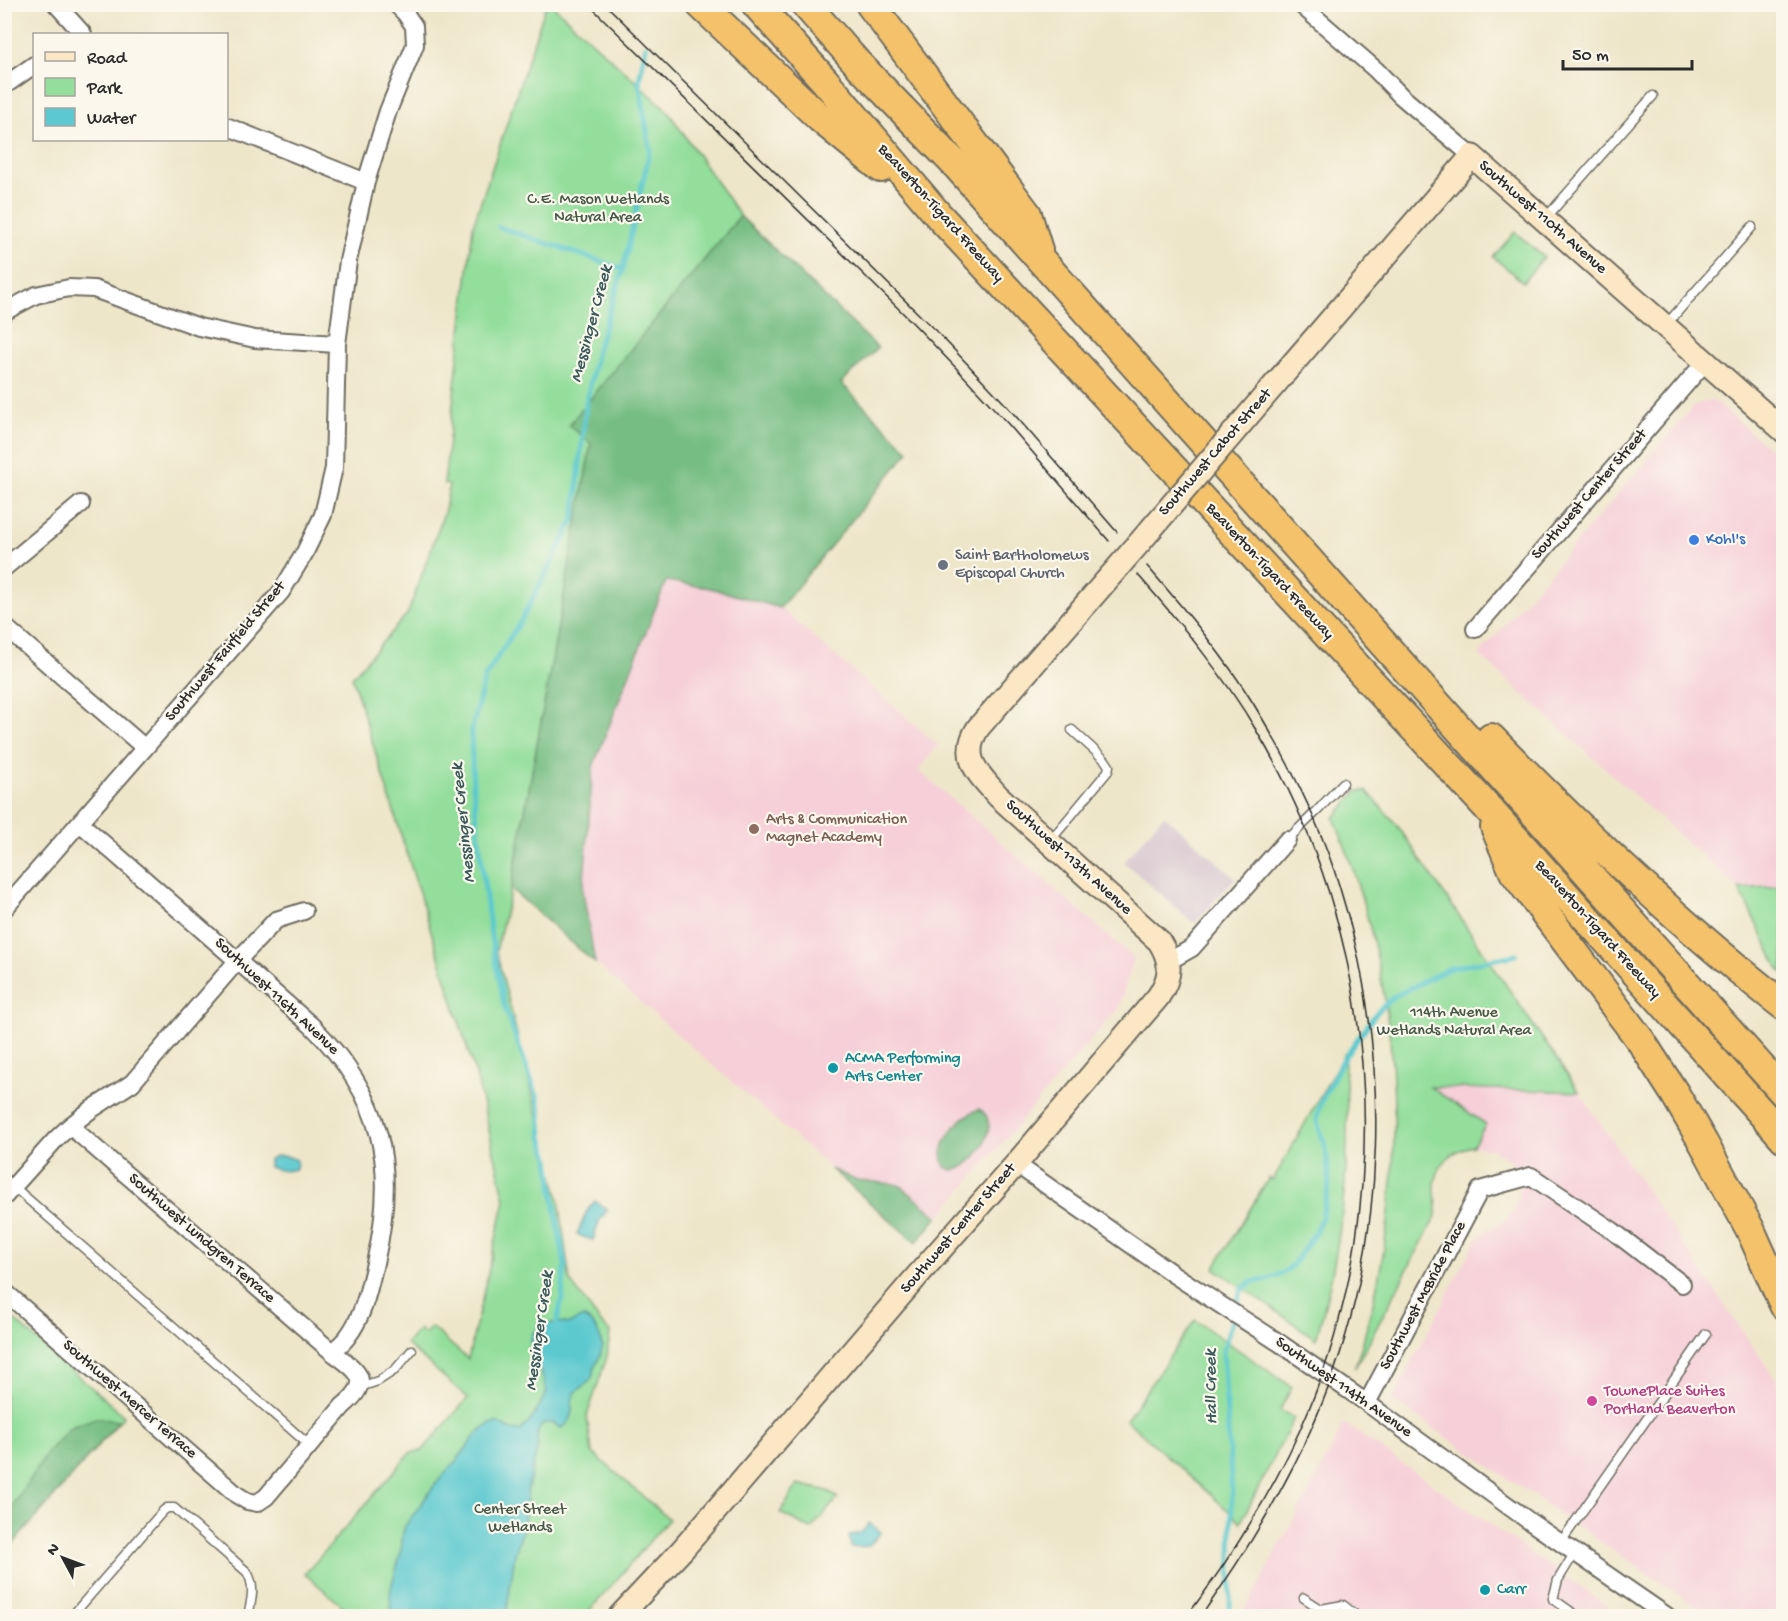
<svg xmlns="http://www.w3.org/2000/svg" width="1788" height="1621" font-family="'Gochi Hand',sans-serif">
<style>
.built{fill:#f6cfd8}
.industrial{fill:#d1bdca}
.green{fill:#93de9b;stroke:#5f8463;stroke-width:1.5}
.forest{fill:#76bd83;stroke:#507457;stroke-width:1.5}
.water{fill:#5bc9cf;stroke:#437a7d;stroke-width:1.5}
.lines{fill:none;stroke-linecap:round;stroke-linejoin:round}
.stream{stroke:#5bc9cf;stroke-width:5}
.lane-casing{stroke:#6f6c62;stroke-width:11}
.street-casing{stroke:#6f6c62;stroke-width:20}
.secondary-casing{stroke:#6f6c62;stroke-width:26}
.highway-casing{stroke:#6f6c62;stroke-width:32}
.lane{stroke:#fff;stroke-width:8}
.street{stroke:#fff;stroke-width:16}
.secondary{stroke:#fbe7c3;stroke-width:22}
.highway{stroke:#f4c26a;stroke-width:28}
.tram{stroke:#2b2b2b;stroke-width:1.5}
.secondary-bridge-casing{stroke:#6f6c62;stroke-width:26;stroke-linecap:butt}
.secondary-bridge{stroke:#fbe7c3;stroke-width:22}
.shop-dot{fill:#3f7fe0;stroke:#fbf7ec;stroke-width:2}
.worship-dot{fill:#6b7280;stroke:#fbf7ec;stroke-width:2}
.education-dot{fill:#8d6e63;stroke:#fbf7ec;stroke-width:2}
.culture-dot{fill:#0f9aa8;stroke:#fbf7ec;stroke-width:2}
.hotel-dot{fill:#d1479c;stroke:#fbf7ec;stroke-width:2}
.labels{text-anchor:middle;dominant-baseline:central;stroke-width:4.5;stroke-linejoin:round;paint-order:stroke}
.park-label{font-size:16px;fill:#455847;stroke:#fbf7ec}
.street-label{font-size:16px;fill:#2b2b2b;stroke:#fbf7ec}
.shop-label{font-size:16px;fill:#366cbe;stroke:#fbf7ec;text-anchor:start}
.worship-label{font-size:16px;fill:#5b616d;stroke:#fbf7ec;text-anchor:start}
.education-label{font-size:16px;fill:#785e54;stroke:#fbf7ec;text-anchor:start}
.culture-label{font-size:16px;fill:#0d838f;stroke:#fbf7ec;text-anchor:start}
.hotel-label{font-size:16px;fill:#b23c85;stroke:#fbf7ec;text-anchor:start}
.water-label{font-size:18px;font-style:italic;fill:#395a5c;stroke:#fbf7ec}
</style>
<rect width="100%" height="100%" fill="#fbf7ec"/>
<filter id="ink" filterUnits="userSpaceOnUse"><feTurbulence type="fractalNoise" baseFrequency=".0167" numOctaves="2"/><feDisplacementMap in="SourceGraphic" scale="12" xChannelSelector="R" yChannelSelector="G"/><feConvolveMatrix kernelMatrix="1 2 1 2 8 2 1 2 1" color-interpolation-filters="sRGB"/></filter>
<filter id="wash" filterUnits="userSpaceOnUse"><feTurbulence type="fractalNoise" baseFrequency=".008" numOctaves="4" result="noise"/><feDisplacementMap in="SourceGraphic" scale="24" xChannelSelector="R" yChannelSelector="G"/><feGaussianBlur stdDeviation="1.35" result="paint"/><feColorMatrix in="noise" values="0 0 0 0 0 0 0 0 0 0 0 0 0 0 0 0 0 1.4 0 .05"/><feComposite in="paint" operator="in"/></filter>
<g filter="url(#wash)">
<rect width="100%" height="100%" fill="#eee6c9"/>
<!-- built -->
<path class="built" d="M1705 401H1713L1719 405 1783 461V886L1739 889 1479 655 1693 407Z
M591 444 938 745 918 770 1134 958 1119 1007 916 1243 511 889Z
M1429 1086 1579 1092 1778 1383 1784 1408 1783 1616H1710L1392 1400 1477 1239 1483 1232 1495 1227 1506 1220 1513 1212 1519 1196 1518 1178 1515 1169 1508 1159 1492 1149 1473 1146 1485 1124Z
M1344 1423 1622 1616H1239L1243 1613 1316 1479Z"/>
<!-- industrial -->
<path class="industrial" d="M1164 815 1235 878 1195 924 1124 862Z"/>
<!-- green -->
<path class="green" d="M546 5H552L667 110 740 216 570 425 591 444 511 889 496 951 559 1199 570 1281 600 1322 610 1332 607 1357 587 1416 592 1452 669 1519 585 1616H354L305 1574 411 1452 422 1451 468 1398 406 1344 419 1329 425 1334 431 1327 468 1359 505 1200 477 1079 352 677 408 613 445 510 449 485 444 484 473 226Z
M1515 232 1544 257 1523 282 1493 257Z
M1357 791H1367L1397 825 1579 1092 1430 1087 1486 1124 1473 1146C1450 1150 1433 1168 1435 1193 1436 1202 1439 1207 1436 1216L1355 1368C1414 1185 1406 996 1334 818Z
M1783 886H1784L1783 973 1778 967 1739 889Z
M1344 1054C1353 1150 1343 1246 1316 1339L1214 1268 1269 1178 1273 1180Z
M5 1312 124 1416 5 1553 4 1312Z
M1195 1320 1292 1387 1280 1410 1294 1418 1241 1522 1126 1420Z
M798 1484 828 1491 838 1498 811 1529 780 1513Z"/>
<!-- forest -->
<path class="forest" d="M740 216 878 348 841 383 909 451 780 608 710 588 666 581 593 767 583 892 595 963 511 889 591 444 569 425Z
M979 1109C1005 1124 973 1169 954 1170 952 1170 947 1168 945 1167 934 1144 959 1117 979 1109Z
M831 1169 855 1180 894 1184 901 1186 938 1217 916 1243Z
M96 1418 119 1421 5 1553V1504L12 1507 48 1451 71 1427Z"/>
<!-- water -->
<path class="water" d="M277 1156H286L297 1160 296 1169C286 1172 279 1171 269 1167V1159Z
M595 1201 608 1210 600 1219 593 1240 577 1235 587 1211Z
M583 1317C595 1323 604 1338 601 1353 600 1358 597 1361 595 1366 593 1370 594 1375 591 1379 587 1386 578 1387 574 1395 567 1409 580 1417 561 1428L553 1423H544L539 1429 537 1437 538 1446 528 1487 523 1530 515 1554 506 1616H393C385 1591 395 1579 400 1555 403 1545 401 1536 405 1526L434 1486 461 1455 476 1435 489 1424 498 1423 512 1430 520 1431 532 1419 547 1392 531 1342 532 1334C542 1324 555 1320 569 1324Z
M869 1523 881 1532 869 1546 851 1548 849 1536 862 1532Z"/>
<g class="lines">
<!-- stream -->
<path class="stream" d="M499 227 623 269
M556 1327 562 1298 565 1265 555 1207 549 1158 542 1137 540 1109 537 1096 504 1005 491 936 483 874 473 786 471 732 485 677 522 619 574 519 586 404 597 350 623 269 650 150 639 81 646 46
M1230 1616 1232 1494 1223 1351 1241 1290 1251 1282 1265 1280 1283 1273 1292 1266 1313 1236 1322 1217 1329 1185 1326 1148 1317 1122 1318 1112 1323 1098 1343 1059 1377 1012 1393 997 1450 968 1516 955"/>
</g>
</g>
<g filter="url(#ink)">
<g class="lines">
<defs>
<path id="lane" d="M1544 220 1653 96
M1665 326 1752 227
M1287 840 1318 810 1343 783
M1050 841 1108 771 1109 766 1105 760 1072 730
M14 1187 309 1445
M360 1387 378 1381 395 1370 412 1350
M1561 1542 1706 1334
M1575 1552 1558 1580 1553 1599 1577 1616
M1304 1598 1321 1609 1343 1605 1357 1616
M72 1616 163 1511 167 1508H174L247 1572C256 1587 251 1601 248 1616"/>
<path id="street" d="M56 4 83 34
M1300 4 1376 70 1401 96 1472 156
M4 86 34 65
M226 126 366 182
M4 312 36 295 69 288 94 289 199 327 255 339 337 344
M4 568 81 504
M4 626 145 748
M1475 629 1705 362
M80 823 312 1026C383 1097 398 1166 375 1263 369 1288 364 1315 348 1336 344 1342 338 1347 332 1352
M4 909 281 592 304 554 323 515 334 468 337 344 348 261 366 182 388 111 415 45 414 26 405 13 396 4
M1169 961 1192 948 1287 840
M1016 1164 1173 1274 1278 1342 1367 1403 1529 1521 1667 1616
M4 1197 56 1139 70 1126 92 1109 132 1083 238 960 276 920 304 911
M4 1291 237 1495 247 1501 257 1503 266 1497 343 1406C374 1380 358 1371 332 1352L70 1126
M1367 1403 1480 1190 1531 1176 1613 1231 1682 1284"/>
<path id="secondary" d="M1263 398 1472 156 1784 431
M620 1616 682 1550 918 1275 1016 1164 1158 997C1172 976 1172 962 1159 941L998 796C979 774 959 758 978 728L1140 542"/>
<path id="highway" d="M700 4 821 119 881 168
M756 4 825 81 939 216 1486 806 1784 1138
M805 4 859 65 957 166 1784 1093
M870 4 1027 214 1038 250
M1491 738C1583 832 1680 925 1784 1006
M1495 827 1514 872 1641 1041 1675 1094 1704 1144 1750 1229 1784 1305"/>
</defs>
<!-- lane casing -->
<use href="#lane" class="lane-casing"/>
<!-- street casing -->
<use href="#street" class="street-casing"/>
<!-- secondary casing -->
<use href="#secondary" class="secondary-casing"/>
<!-- highway casing -->
<use href="#highway" class="highway-casing"/>
<!-- lane -->
<use href="#lane" class="lane"/>
<!-- street -->
<use href="#street" class="street"/>
<!-- secondary -->
<use href="#secondary" class="secondary"/>
<!-- highway -->
<use href="#highway" class="highway"/>
<!-- tram -->
<path class="tram" d="M588 4 909 319 959 371 1010 426 1109 541
M605 4 943 338 1006 405 1117 532
M1147 566C1184 609 1223 654 1253 703 1288 760 1319 821 1339 885 1393 1055 1388 1242 1321 1406 1290 1482 1248 1550 1201 1616
M1138 575C1181 624 1223 674 1256 730 1378 933 1399 1190 1309 1409 1278 1484 1235 1552 1187 1616"/>
<defs>
<path id="secondary-bridge" d="M1140 542 1263 398"/>
</defs>
<!-- secondary-bridge casing -->
<use href="#secondary-bridge" class="secondary-bridge-casing"/>
<!-- secondary-bridge -->
<use href="#secondary-bridge" class="secondary-bridge"/>
</g>
</g>
<!-- markers -->
<circle class="shop-dot" cx="1694" cy="540" r="6"/>
<circle class="worship-dot" cx="943" cy="565" r="6"/>
<circle class="education-dot" cx="754" cy="829" r="6"/>
<g class="culture-dot">
<circle cx="833" cy="1068" r="6"/>
<circle cx="1485" cy="1590" r="6"/>
</g>
<circle class="hotel-dot" cx="1592" cy="1401" r="6"/>
<g class="labels">
<!-- park labels -->
<g class="park-label">
<text x="598" y="200">C.E. Mason Wetlands<tspan x="598" dy="18">Natural Area</tspan></text>
<text x="1454" y="1013">114th Avenue<tspan x="1454" dy="18">Wetlands Natural Area</tspan></text>
<text x="520" y="1510">Center Street<tspan x="520" dy="18">Wetlands</tspan></text>
</g>
<!-- street labels -->
<g class="street-label">
<text transform="translate(940 214) rotate(48)">Beaverton-Tigard Freeway</text>
<text transform="translate(1542 218) rotate(41)">Southwest 110th Avenue</text>
<text transform="translate(1216 453) rotate(-49)">Southwest Cabot Street</text>
<text transform="translate(1590 495) rotate(-49)">Southwest Center Street</text>
<text transform="translate(1269 572) rotate(47)">Beaverton-Tigard Freeway</text>
<text transform="translate(226 652) rotate(-50)">Southwest Fairfield Street</text>
<text transform="translate(1068 858) rotate(42)">Southwest 113th Avenue</text>
<text transform="translate(1597 930) rotate(48)">Beaverton-Tigard Freeway</text>
<text transform="translate(276 997) rotate(43)">Southwest 116th Avenue</text>
<text transform="translate(959 1229) rotate(-49)">Southwest Center Street</text>
<text transform="translate(201 1239) rotate(41)">Southwest Lundgren Terrace</text>
<text transform="translate(1424 1296) rotate(-62)">Southwest McBride Place</text>
<text transform="translate(1343 1388) rotate(35)">Southwest 114th Avenue</text>
<text transform="translate(129 1400) rotate(41)">Southwest Mercer Terrace</text>
</g>
<!-- shop labels -->
<g class="shop-label">
<text x="1706" y="540">Kohl's</text>
</g>
<!-- worship labels -->
<g class="worship-label">
<text x="955" y="556">Saint Bartholomews<tspan x="955" dy="18">Episcopal Church</tspan></text>
</g>
<!-- education labels -->
<g class="education-label">
<text x="766" y="820">Arts &amp; Communication<tspan x="766" dy="18">Magnet Academy</tspan></text>
</g>
<!-- culture labels -->
<g class="culture-label">
<text x="845" y="1059">ACMA Performing<tspan x="845" dy="18">Arts Center</tspan></text>
<text x="1497" y="1590">Carr</text>
</g>
<!-- hotel labels -->
<g class="hotel-label">
<text x="1604" y="1392">TownePlace Suites<tspan x="1604" dy="18">Portland Beaverton</tspan></text>
</g>
<!-- water labels -->
<g class="water-label">
<text transform="translate(592 324) rotate(-75)">Messinger Creek</text>
<text transform="translate(464 823) rotate(-96)">Messinger Creek</text>
<text transform="translate(540 1331) rotate(-82)">Messinger Creek</text>
<text transform="translate(1212 1387) rotate(-91)">Hall Creek</text>
</g>
</g>
<!-- margin -->
<rect width="1788" height="1621" fill="none" stroke="#fbf7ec" stroke-width="24"/>
<!-- legend -->
<rect x="33" y="33" width="195" height="108" fill="#fbf7ec" stroke="#a8a59f" stroke-width="1.5"/>
<rect x="45" y="52" width="30" height="9" fill="#fbe7c3" stroke="#a8a59f" stroke-width="1.5"/>
<text x="87" y="63" font-size="18" fill="#2b2b2b">Road</text>
<rect x="45" y="78" width="30" height="18" fill="#93de9b" stroke="#a8a59f" stroke-width="1.5"/>
<text x="87" y="93" font-size="18" fill="#2b2b2b">Park</text>
<rect x="45" y="108" width="30" height="18" fill="#5bc9cf" stroke="#a8a59f" stroke-width="1.5"/>
<text x="87" y="123" font-size="18" fill="#2b2b2b">Water</text>
<!-- north arrow -->
<g transform="translate(63 1558) rotate(311)" stroke="#fbf7ec" stroke-width="4.5" paint-order="stroke">
<path d="M0-4.5L10 22L0 15L-10 22Z" fill="#2b2b2b"/>
<text y="-9" font-size="16" font-weight="bold" text-anchor="middle" fill="#2b2b2b">N</text>
</g>
<!-- scale -->
<path d="M1563 60v9h129v-9" fill="none" stroke="#2b2b2b" stroke-width="3"/>
<text x="1572" y="60" font-size="18" fill="#2b2b2b" stroke="#fbf7ec" stroke-width="4.5" paint-order="stroke">50 m</text>
</svg>
